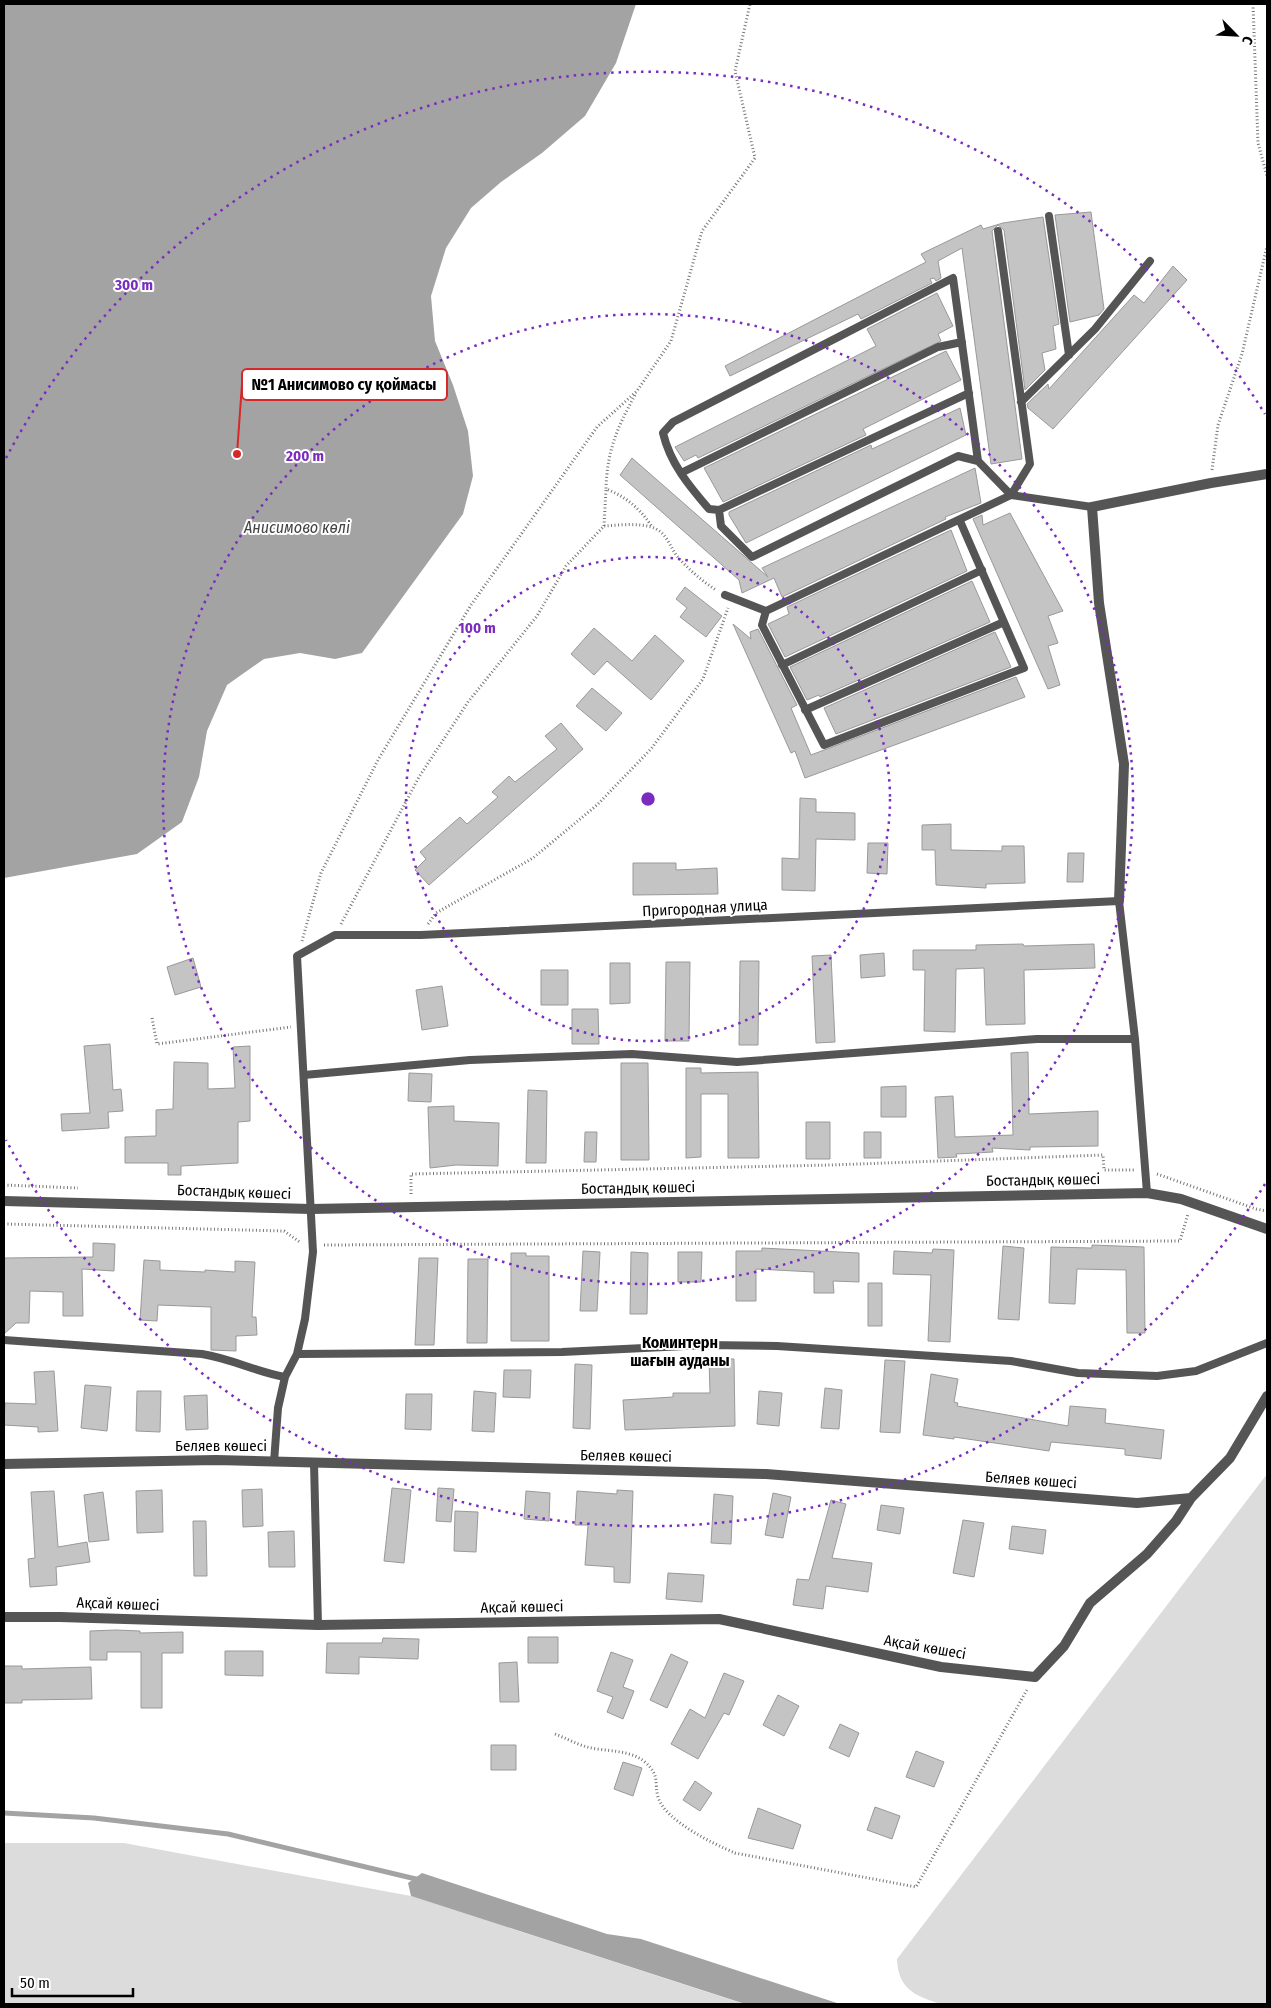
<svg xmlns="http://www.w3.org/2000/svg" width="1271" height="2008" font-family="'Fira Sans Condensed',sans-serif">
<style>
.green{fill:#dcdcdc}
.water{fill:#a3a3a3}
.lines{fill:none;stroke-linecap:round;stroke-linejoin:round}
.stream{stroke:#a3a3a3;stroke-width:5}
.building{fill:#c4c4c4;stroke:#999}
.path{stroke:#777;stroke-width:3;stroke-dasharray:1 2.5;stroke-linecap:butt}
.service{stroke:#555;stroke-width:8}
.minor{stroke:#555;stroke-width:10}
.ring{fill:none;stroke:#7b2cbf;stroke-width:2.5;stroke-dasharray:2.5 5}
.labels{text-anchor:middle;dominant-baseline:central;stroke-width:4;stroke-linejoin:round;paint-order:stroke}
.street-label{font-size:15px;fill:#000;stroke:#fff}
.water-label{font-size:16px;font-style:italic;fill:#444;stroke:#fff}
.neighbourhood-label{font-size:16px;font-weight:bold;fill:#000;stroke:#fff}
.centre{fill:#7b2cbf;stroke:#fff;stroke-width:2.5}
.ring-label{font-size:15px;text-anchor:middle;font-weight:bold;fill:#7b2cbf;stroke:#fff;stroke-width:4;stroke-linejoin:round;paint-order:stroke}
.leader{fill:none;stroke:#d62828;stroke-width:2}
.callout-dot{fill:#d62828;stroke:#fff;stroke-width:2}
.callout{fill:#fff;stroke:#d62828;stroke-width:2}
.callout-label{font-size:16px;text-anchor:middle;font-weight:bold;fill:#000}
</style>
<rect width="100%" height="100%" fill="#fff"/>
<!-- green -->
<path class="green" d="M1267 1474V2004H941C915 1996 898 1989 897 1959Z
M4 1843H124L411 1896 744 2004H4Z"/>
<!-- water -->
<path class="water" d="M4 4H636L616 63 585 116 542 153 501 182 471 208 446 248 431 296 435 341 453 385 468 431 473 476 463 514 362 653 335 659 300 653 264 659 227 685 207 731 199 777 182 822 137 854 4 878Z
M422 1873 607 1934 641 1939 840 2004H745L411 1896 408 1883Z"/>
<g class="lines">
<!-- stream -->
<path class="stream" d="M4 1813 94 1818 228 1834 420 1880"/>
</g>
<!-- building -->
<path class="building" d="M1091 212 1104 309 1099 315 1070 322 1055 215Z
M1043 217 1059 324 1053 326 1056 349 1042 353 1045 370 1025 390 1004 230 998 225 992 231 1022 459 991 464 962 248 938 261 941 278 936 281 934 278 930 279 932 283 861 319 858 314 730 376 725 366 926 262 921 254 981 225 983 229 1003 223Z
M1173 266 1187 280 1053 429 1028 408 1027 404 1048 384 1049 389 1134 295 1144 303Z
M937 293 953 326 938 334 941 341 698 458 696 455 684 461 675 447 876 346 867 329Z
M946 351 961 380 863 429 866 435 723 502 704 468Z
M960 408 966 435 746 543 729 515V512L871 445 872 449Z
M632 458 768 577 762 568 975 468 981 503 945 517 946 519 782 597 774 578 742 593 739 580 620 475Z
M1010 513 1063 611 1048 616 1058 643 1048 646 1060 685 1048 689 973 519 982 515 983 525Z
M951 530 967 571 785 657 768 624 789 614 787 607Z
M972 581 990 622 820 697 819 695 807 700 790 667Z
M685 587 722 616 706 637 680 617 687 608 676 599Z
M733 624 751 639 750 632 758 629 797 705 791 708 811 755 1016 677 1025 697 805 778 795 751 791 753Z
M594 628 632 661 655 635 684 661 651 700 607 661 594 675 571 654Z
M995 632 1011 667 836 734 824 708Z
M592 688 622 713 606 731 576 706Z
M561 723 583 749 429 885 415 870 426 859 420 852 460 817 467 824 498 797 492 792 509 776 515 782 557 749 545 736Z
M800 798 816 799V812L855 813V840L816 839 815 891 782 890V858L799 859Z
M951 824V850L1002 851V846H1024L1025 883 986 884V888L936 885 935 850H922V825Z
M868 843H888L887 874 867 873Z
M1068 853H1084L1083 882H1067Z
M633 863H676V870L717 868 718 894 633 895Z
M1023 944 1024 946 1094 944 1095 968 1024 970 1025 1024 986 1025 984 968 956 969 955 1032 924 1031 925 970H913V950H976V945Z
M884 953 885 976 861 978 860 955Z
M831 955 835 1042 816 1043 812 956Z
M193 958 201 987 175 995 167 967Z
M740 961H759L758 1045H739Z
M666 962H690L689 1041H665Z
M610 963H630V1003L610 1004Z
M541 970H568V1005H541Z
M442 986 448 1026 422 1030 416 990Z
M572 1009H598L599 1044H572Z
M110 1044 113 1090 121 1089 123 1111 108 1112 109 1128 62 1131 61 1114 90 1113 84 1046Z
M250 1046V1121L238 1122V1163L181 1166V1175H168V1163H125V1137L156 1136V1110L173 1109 174 1062 208 1063V1089L235 1088 233 1047Z
M1028 1052 1029 1114 1098 1111V1146L1030 1147V1150L992 1148 993 1152 956 1154 957 1157 938 1158 935 1097 953 1096 955 1137 1013 1135 1011 1053Z
M621 1063H648L649 1160H621Z
M686 1068H701V1073L758 1072 759 1158H728V1094H701V1157L686 1158Z
M409 1073 432 1074 431 1102 408 1101Z
M906 1086V1117H881V1087Z
M528 1090 547 1091 546 1163H526Z
M454 1106V1121L499 1123 498 1166 456 1165 430 1168 428 1107Z
M806 1122H830V1159H806Z
M585 1132H597L596 1162H584Z
M864 1132H881V1158H864Z
M93 1243 115 1244 114 1271 82 1269 83 1316H63V1292L30 1291 29 1323H16L4 1334V1258L93 1257Z
M1092 1245 1144 1247 1145 1333H1127L1126 1270 1077 1269 1075 1304 1049 1303 1051 1247 1092 1248Z
M1003 1246 1024 1248 1019 1320 998 1319Z
M762 1248 859 1253V1282L833 1281 834 1293H814V1272L756 1269V1301H736V1251H762Z
M933 1249 954 1250 950 1342 928 1341 931 1275 893 1274 894 1251 932 1253Z
M583 1251 600 1252 597 1311H580Z
M631 1252 648 1253 647 1314H630Z
M678 1252H702L701 1282H678Z
M511 1253H526V1256H549V1341H511Z
M419 1258H438L434 1345H415Z
M468 1259H488L487 1343H467Z
M144 1260 160 1261V1270L205 1272V1270L235 1272V1261L255 1262 252 1317H256L257 1335 236 1336V1351L211 1350V1307L158 1305 157 1321 140 1320Z
M868 1283H882V1326H868Z
M709 1359H734L735 1426 625 1430 623 1400 673 1397V1393H710Z
M885 1360 905 1361 900 1433 880 1432Z
M575 1364 592 1365 590 1429 573 1428Z
M504 1370H531L530 1398 503 1397Z
M54 1371 58 1431 38 1432V1427L4 1425 5 1403 36 1404 34 1372Z
M931 1374 958 1379 954 1402 958 1403 957 1406 1068 1426 1070 1406 1106 1409 1105 1423 1164 1430 1161 1459 1125 1455V1449L1051 1442 1049 1451 954 1437V1439L923 1435Z
M85 1385 111 1387 107 1431 81 1428Z
M825 1388 842 1390 839 1429 821 1428Z
M137 1391H161L160 1432 136 1431Z
M474 1391 496 1393 494 1432 472 1431Z
M759 1391 782 1393 779 1426 757 1424Z
M406 1394H432L431 1430 405 1429Z
M207 1395 208 1429 186 1430 184 1396Z
M392 1488 411 1490 404 1563 384 1561Z
M438 1488 454 1489 451 1522 436 1521Z
M262 1489 263 1526 243 1527 242 1490Z
M162 1490 163 1532 137 1533 136 1491Z
M617 1490 633 1491 630 1583 614 1582V1567L585 1565 588 1525H575L577 1491 617 1494Z
M54 1491 58 1547 87 1542 90 1562 56 1567 57 1585 30 1587 28 1559 35 1558 31 1492Z
M526 1491 550 1493 549 1521 524 1519Z
M103 1492 109 1540 89 1542 84 1495Z
M773 1493 791 1497 783 1538 765 1535Z
M714 1494 733 1496 731 1544 711 1543Z
M831 1500 846 1504 832 1558 872 1563 868 1592 826 1586 823 1609 793 1605 797 1579 809 1580Z
M881 1505 904 1508 900 1534 877 1530Z
M455 1511 478 1512 476 1552 454 1551Z
M963 1520 984 1523 974 1577 953 1573Z
M193 1521H206L207 1576H194Z
M1012 1526 1046 1530 1043 1554 1009 1549Z
M294 1531 295 1567H269L268 1532Z
M668 1573 704 1575 702 1602 666 1599Z
M116 1630 140 1631V1633L183 1632V1653H162V1708H141V1652H107V1660H90V1631Z
M528 1637H558V1663H528Z
M383 1638 419 1639 418 1659 359 1657V1674L326 1673 327 1643H382Z
M225 1651H263V1676L225 1675Z
M611 1652 633 1660 623 1687 634 1691 623 1719 607 1712 613 1697 597 1691Z
M671 1654 688 1662 667 1708 650 1700Z
M517 1662 519 1702H500L499 1663Z
M4 1666H22V1669L91 1667 92 1699 22 1700V1703H4Z
M724 1673 744 1681 729 1715 724 1713 698 1759 671 1744 690 1709 705 1718Z
M778 1695 799 1706 784 1736 763 1725Z
M840 1724 859 1733 849 1757 829 1748Z
M491 1745H516V1770H491Z
M916 1751 944 1762 934 1787 906 1777Z
M623 1762 642 1768 633 1796 614 1789Z
M695 1781 712 1793 700 1811 683 1800Z
M875 1807 900 1816 892 1839 867 1830Z
M758 1808 801 1825 793 1849 748 1838Z"/>
<g class="lines">
<!-- path -->
<path class="path" d="M1253 4 1258 143 1267 176
M635 395C617 428 607 451 606 489 625 496 641 509 652 527
M1212 470 1218 425 1242 354 1267 246
M604 526 606 489
M341 924 419 777 468 702 537 616 566 566 604 526C619 525 637 523 651 527 666 531 669 545 677 556 687 568 702 581 716 590
M428 924 436 913 533 858 597 805 651 749 703 679 728 608
M302 941 321 873 378 760 471 605 597 427 637 391 671 341 702 231 755 158 735 71 750 4
M152 1018 157 1044 291 1027
M1157 1174 1256 1209 1267 1211
M4 1185 78 1188
M411 1194V1174L831 1165 1103 1155 1104 1170H1134
M4 1224 284 1231 301 1243
M324 1245 1180 1241 1188 1214
M555 1734C566 1738 576 1744 587 1747 606 1752 631 1749 646 1763 660 1776 654 1782 658 1797 665 1821 714 1844 735 1853L916 1887 1028 1688"/>
<!-- service -->
<path class="service" d="M1049 216 1069 355
M1021 402 1095 329 1150 261
M978 461 958 456 752 557 721 526 719 510 709 509C689 486 670 463 663 433L673 422 953 278 978 461 1011 495 1092 507
M681 473 938 347 962 342
M719 510 969 393
M725 595 766 611 1011 495 1030 464 998 231
M766 611 762 625 824 745 1024 668 960 521
M782 665 982 570
M805 710 1004 622
M304 1075 470 1060 632 1054 737 1062 1037 1039H1135
M4 1340 202 1354C233 1359 256 1372 285 1377
M297 1354 562 1352 706 1345 777 1346 1011 1361 1078 1373 1157 1376 1196 1371 1267 1343
M274 1462 278 1408 285 1377 297 1354 305 1319 313 1252 297 956 335 935H421L1119 901 1135 1039 1147 1193
M314 1463 318 1625"/>
<!-- minor -->
<path class="minor" d="M1119 901 1124 764 1099 603 1092 507 1211 483 1267 474
M4 1201 311 1209 1147 1193 1181 1199 1267 1229
M4 1464 216 1460 766 1474 1137 1503 1191 1498 1230 1458 1267 1396
M4 1617H60L318 1625 719 1619 941 1667 1035 1677 1064 1646 1090 1603 1147 1554 1176 1521 1191 1498"/>
</g>
<!-- distance rings -->
<g class="ring">
<circle cx="648" cy="799" r="242"/>
<circle cx="648" cy="799" r="485"/>
<path d="M1265 1184A727 727 0 0 1 6 1140M6 458A727 727 0 0 1 1265 414"/>
</g>
<g class="labels">
<!-- street labels -->
<g class="street-label">
<text transform="translate(705 908) rotate(-3)">Пригородная улица</text>
<text transform="translate(1043 1180) rotate(-1)">Бостандық көшесі</text>
<text transform="translate(638 1188) rotate(-1)">Бостандық көшесі</text>
<text transform="translate(234 1192) rotate(2)">Бостандық көшесі</text>
<text x="221" y="1446">Беляев көшесі</text>
<text transform="translate(626 1456) rotate(1)">Беляев көшесі</text>
<text transform="translate(1031 1480) rotate(4)">Беляев көшесі</text>
<text transform="translate(118 1604) rotate(2)">Ақсай көшесі</text>
<text transform="translate(522 1607) rotate(-1)">Ақсай көшесі</text>
<text transform="translate(925 1647) rotate(10)">Ақсай көшесі</text>
</g>
<!-- water labels -->
<g class="water-label">
<text x="297" y="527">Анисимово көлі</text>
</g>
<!-- neighbourhood labels -->
<g class="neighbourhood-label">
<text x="680" y="1342">Коминтерн<tspan x="680" dy="18">шағын ауданы</tspan></text>
</g>
</g>
<circle cx="648" cy="799" r="8" class="centre"/>
<g class="ring-label">
<text x="134" y="290">300 m</text>
<text x="305" y="461">200 m</text>
<text x="477" y="633">100 m</text>
</g>
<!-- callouts -->
<path class="leader" d="M237 454L242 384"/>
<circle class="callout-dot" cx="237" cy="454" r="5"/>
<rect class="callout" x="242" y="369" width="205" height="31" rx="5"/>
<g class="callout-label">
<text x="344" y="390">№1 Анисимово су қоймасы</text>
</g>
<!-- border -->
<rect width="1271" height="2008" fill="none" stroke="#000000" stroke-width="10"/>
<!-- north arrow -->
<g transform="translate(1236 35) rotate(114)" stroke="#ffffff" stroke-width="4" paint-order="stroke">
<path d="M0-4L9 19L0 12L-9 19Z" fill="#000000"/>
<text y="-8" font-size="14" font-weight="bold" text-anchor="middle" fill="#000000">С</text>
</g>
<!-- scale -->
<path d="M12 1988v8h121v-8" fill="none" stroke="#000000" stroke-width="2.5"/>
<text x="20" y="1988" font-size="15" fill="#000000" stroke="#ffffff" stroke-width="4" paint-order="stroke">50 m</text>
</svg>
